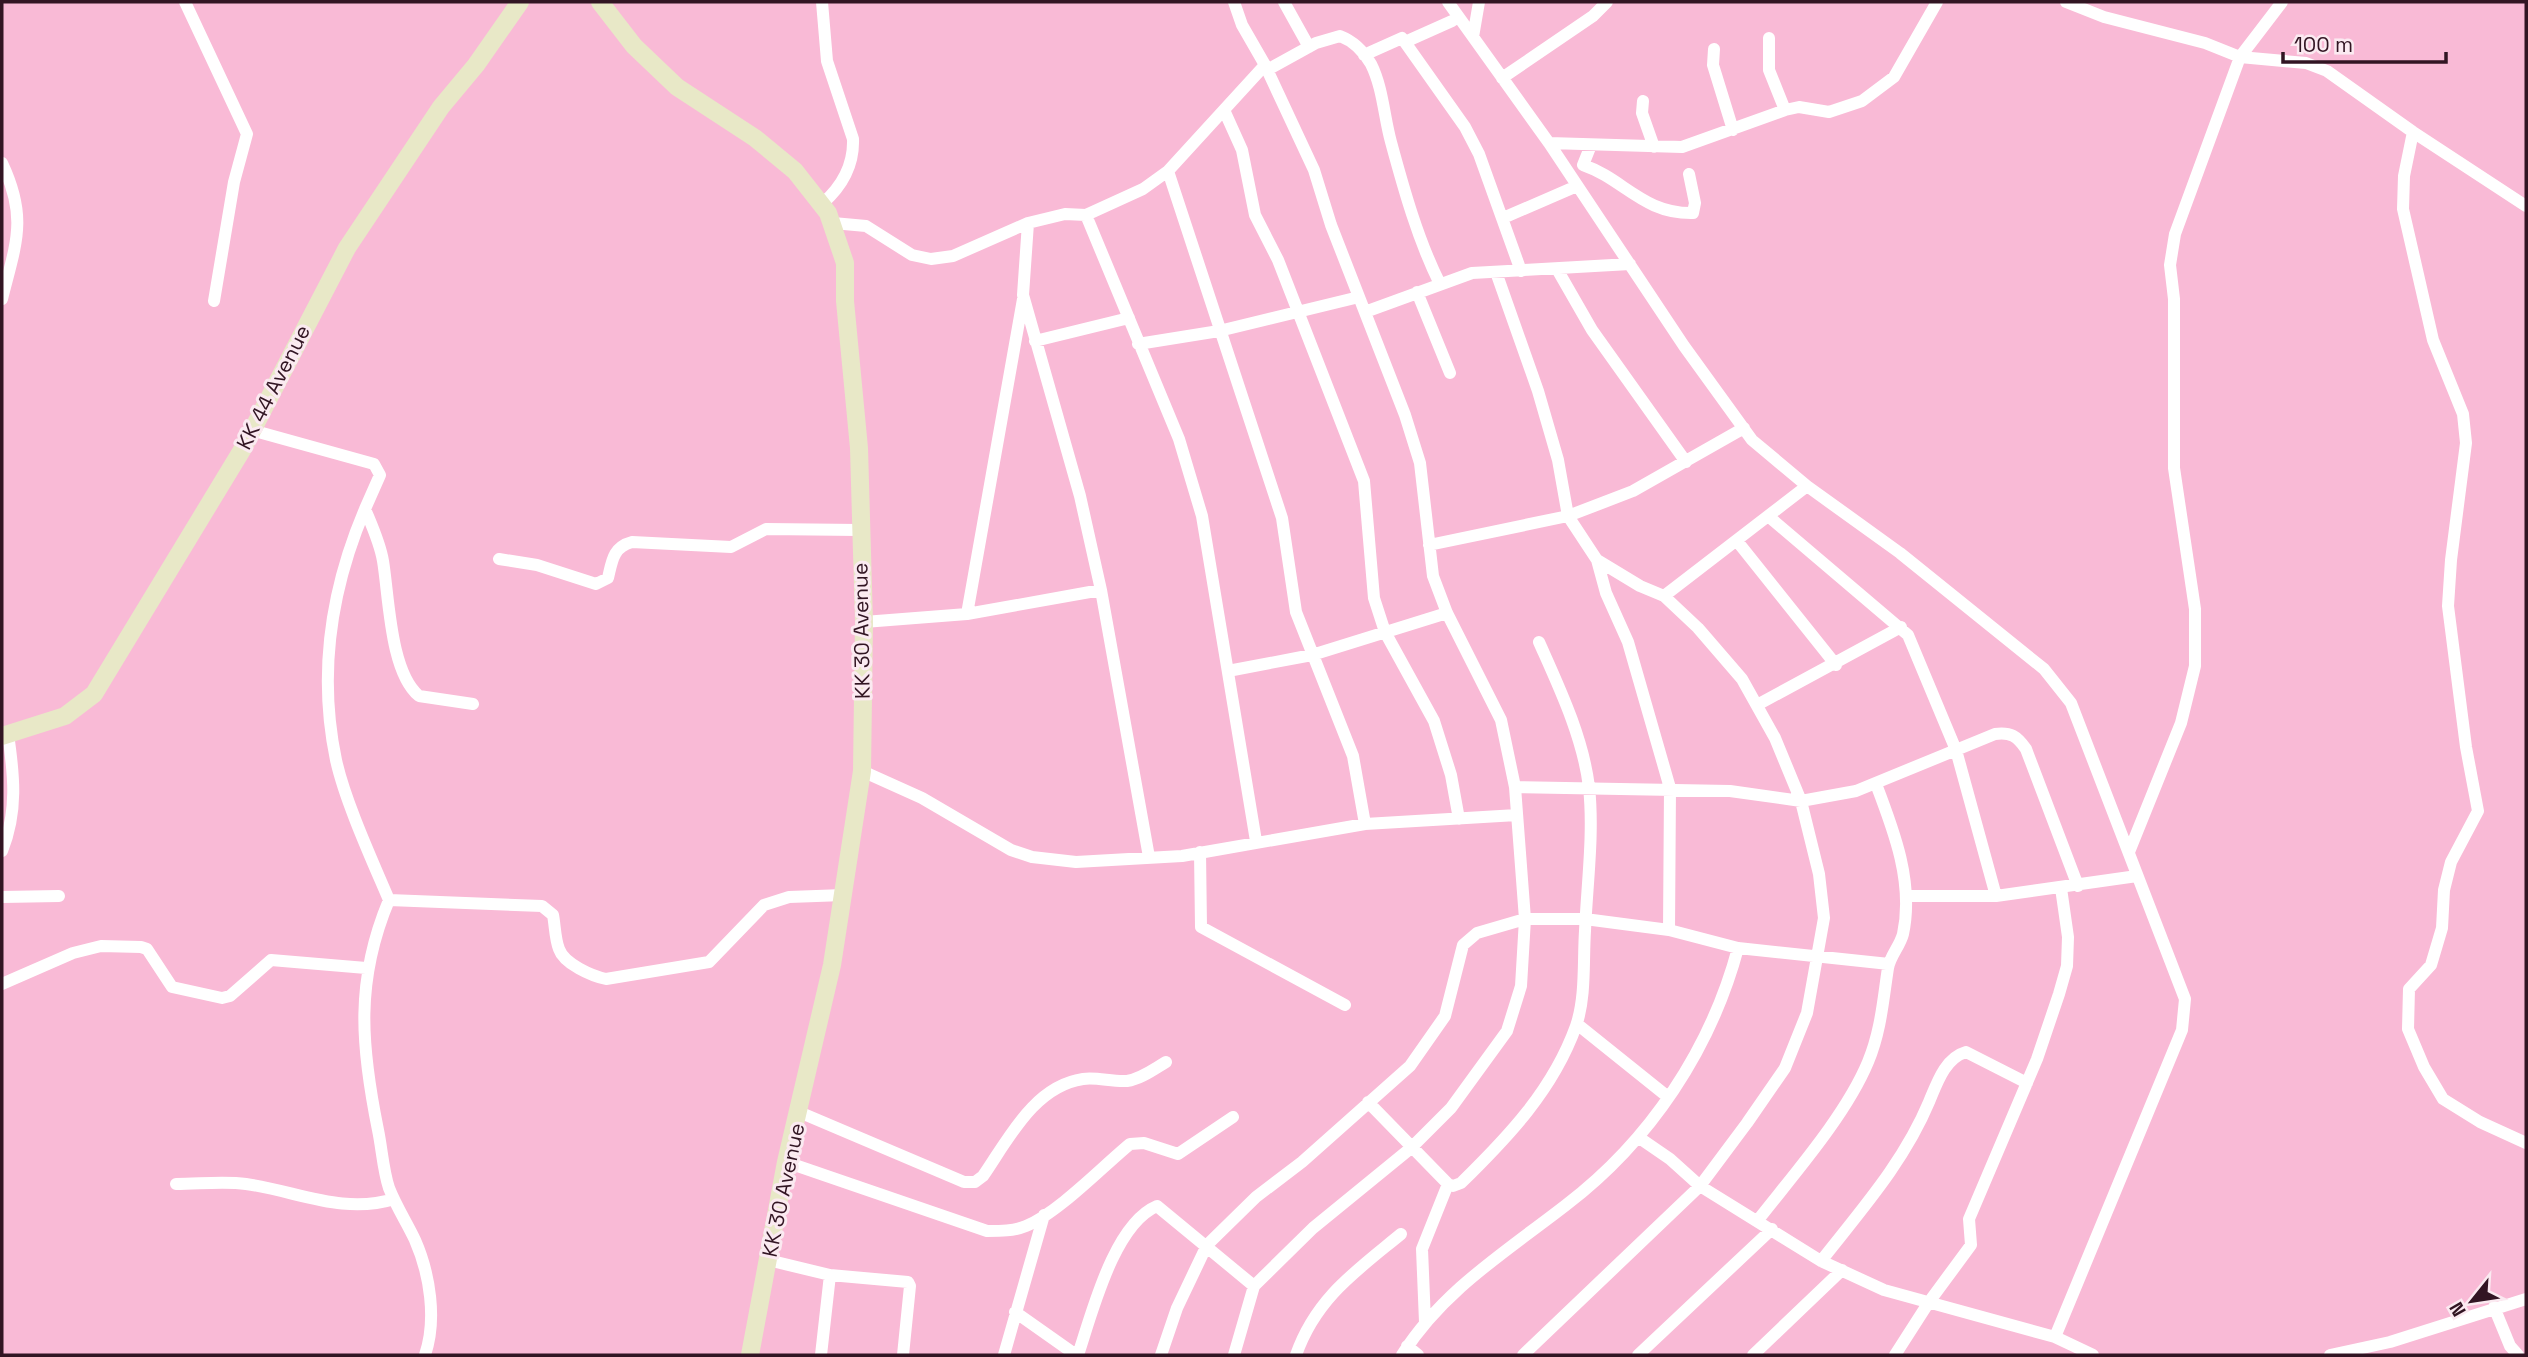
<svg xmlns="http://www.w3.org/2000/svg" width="2528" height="1357" font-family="'Space Grotesk',sans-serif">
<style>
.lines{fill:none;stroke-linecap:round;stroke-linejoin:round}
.street{stroke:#fff;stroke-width:12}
.secondary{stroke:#e8e8c7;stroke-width:18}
.labels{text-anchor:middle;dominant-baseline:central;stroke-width:6;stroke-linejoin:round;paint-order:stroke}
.street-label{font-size:21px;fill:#321523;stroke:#fbeaf1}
</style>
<rect width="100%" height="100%" fill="#f9bad6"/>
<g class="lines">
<!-- street -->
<path class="street" d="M185 2 247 134 234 182 214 301
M822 2 827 61 853 139C854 166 842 186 823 203
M1284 2 1309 47
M1448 2 1549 143 1684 346 1752 440 1807 486 1900 553 2044 669 2071 703 2185 999 2182 1030 2055 1337 2093 1355
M2066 2 2104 17 2205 43 2240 57 2306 63 2327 71 2413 132 2526 206
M1473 37 1479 2
M1769 38V70L1785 110
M1405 42 1452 21
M1714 49 1713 65 1733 130
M1364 55 1402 38 1465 127 1479 154 1521 271
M1267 70 1316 43 1340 36C1353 41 1364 52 1371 64 1383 88 1384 117 1391 142 1404 190 1418 240 1440 284
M1502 78 1593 16 1607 2
M1643 101 1642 113 1654 147
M1224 110 1242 150 1255 215 1278 260 1364 481 1374 598 1385 632 1434 721 1451 775 1459 819
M2413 132 2404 176 2403 209 2433 340 2463 414 2466 443 2451 560 2448 606 2466 747 2478 811 2451 862 2444 890 2442 928 2431 965 2409 989 2408 1029 2424 1067 2443 1099 2480 1122 2526 1143
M1549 143 1682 147 1785 110 1799 107 1829 112 1862 101 1894 77 1937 2
M1591 145 1583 165C1624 179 1643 214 1693 213L1695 203 1689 174
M2 163C28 218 16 243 2 299
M1168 171 1282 518 1296 612 1353 756 1365 824
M1086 215 1179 439 1202 516 1256 841
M1503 218 1577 186
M833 223 866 226 912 255 931 259 953 256 1028 223 1065 214 1086 215 1143 189 1168 171 1265 65
M1028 223 1023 295 1080 496 1101 590 1149 857
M1557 269 1592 330 1686 462
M1496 272 1538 391 1558 460 1568 516 1597 560 1640 586 1664 596 1698 628 1742 679 1775 738 1801 801 1819 874 1824 918 1807 1013 1785 1068 1747 1123 1700 1186 1523 1355
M1417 292 1450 373
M1365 312 1472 273 1630 264
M1035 341 1129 318
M1138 344 1219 331 1359 297
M251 430 374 464 380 475 365 509C372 526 380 543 383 561 389 597 390 672 419 696L473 704
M365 509C331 589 318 674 336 760 345 801 372 860 389 900L542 906 553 915C555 925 555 939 559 949 564 964 592 976 606 979L709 962 764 905 789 897 844 895
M1768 516 1908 635 1956 750 1996 896
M1737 541 1836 665
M1429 545 1568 516 1633 491 1744 428
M499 559 537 565 596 584 608 578C612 561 613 547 632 542L731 547 766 529 859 530
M1597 560 1606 593 1628 642 1670 788 1669 930
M1664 596 1807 486
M967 614 1023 299
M864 622 967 614 1101 590
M1228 671 1312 655 1447 613
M1757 705 1901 627
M862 771 922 798 1011 850 1032 857 1076 862 1182 856 1365 824 1517 815
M1515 787 1730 791 1801 801 1856 791 1995 734C2011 732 2017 736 2026 749L2078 886
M2 851C18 811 14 775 8 734
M1200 852 1201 927 1345 1005
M2129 852 2181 723 2195 666V609L2174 468V299L2170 265 2175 234 2240 57 2282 2
M1907 896H1996L2137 876
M2 897 59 896
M389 900C355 981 361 1046 378 1130 382 1149 383 1170 389 1188 396 1206 407 1223 415 1240 430 1274 437 1320 425 1355
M2 984 73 953 101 946 141 947 147 949 172 987 222 998 230 996 271 960 366 968
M1577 1024 1668 1097
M1368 1102 1448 1184 1453 1186 1461 1183C1508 1137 1553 1090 1576 1026 1586 997 1583 961 1585 931 1587 884 1594 834 1589 787 1583 737 1559 687 1539 642
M799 1112 964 1182H975L983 1176C1008 1140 1034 1086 1083 1079 1097 1077 1112 1082 1127 1081 1141 1079 1154 1069 1166 1062
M1638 1137 1670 1159 1700 1186 1821 1261 1884 1290 2055 1337
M786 1162 987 1231C1000 1231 1014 1231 1026 1226 1058 1213 1102 1167 1130 1144L1144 1143 1178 1154 1233 1117
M176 1184C199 1184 224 1181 246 1184 297 1191 343 1215 394 1199
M1758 1220C1794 1174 1846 1115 1868 1062 1881 1031 1883 1000 1888 968 1890 956 1900 946 1903 934 1914 883 1894 831 1876 784
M768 1260 830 1275 908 1282 910 1286 903 1355
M1821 1261C1861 1210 1904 1162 1929 1102 1937 1083 1945 1058 1966 1052L2027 1083
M2494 1307 2510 1346 2518 1355
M1015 1312 1076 1355
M1425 1322 1422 1249 1448 1184
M1407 1346 1418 1355
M821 1355 830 1275
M1004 1355 1044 1215
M1078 1355C1092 1313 1114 1224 1157 1206L1254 1286
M1161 1355 1177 1308 1207 1245 1256 1197 1302 1162 1410 1066 1445 1016 1463 945 1477 933 1525 919H1585L1669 930 1738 948 1889 964
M1234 1355 1254 1286 1313 1228 1411 1148 1451 1108 1507 1031 1521 986 1525 919 1515 787 1501 720 1447 613 1433 576 1420 463 1405 415 1331 225 1314 170 1265 65 1242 25 1234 2
M1296 1355C1316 1298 1356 1271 1401 1234
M1402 1355C1443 1290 1507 1251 1566 1205 1650 1141 1711 1049 1738 948
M1638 1355 1772 1229
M1753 1355 1842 1270
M1895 1355 1929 1302 1971 1245 1969 1219 2037 1059 2059 994 2067 966 2068 937 2061 888
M2330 1355 2390 1342 2526 1299"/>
<!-- secondary -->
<path class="secondary" d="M600 2 634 46 677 87 755 138 795 171 828 213 845 263V301L859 448 864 622 862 771 832 965 786 1162 750 1355
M2 736 65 716 94 694 242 450 347 248 441 107 476 65 520 2"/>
</g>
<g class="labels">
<!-- street labels -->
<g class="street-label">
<text transform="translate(273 387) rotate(-63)">KK 44 Avenue</text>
<text transform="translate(861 631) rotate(-91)">KK 30 Avenue</text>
<text transform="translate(783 1190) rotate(-78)">KK 30 Avenue</text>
</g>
</g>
<!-- border -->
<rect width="2528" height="1357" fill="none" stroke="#321523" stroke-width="7"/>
<!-- north arrow -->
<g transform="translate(2472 1301) rotate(240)" stroke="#fbeaf1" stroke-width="5" paint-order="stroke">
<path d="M0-5L12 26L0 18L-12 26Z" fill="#321523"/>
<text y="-10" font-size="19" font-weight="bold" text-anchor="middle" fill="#321523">N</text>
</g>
<!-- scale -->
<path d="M2283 52v10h163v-10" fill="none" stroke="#321523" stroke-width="3.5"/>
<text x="2294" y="52" font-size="21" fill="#321523" stroke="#fbeaf1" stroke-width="5" paint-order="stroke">100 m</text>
</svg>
